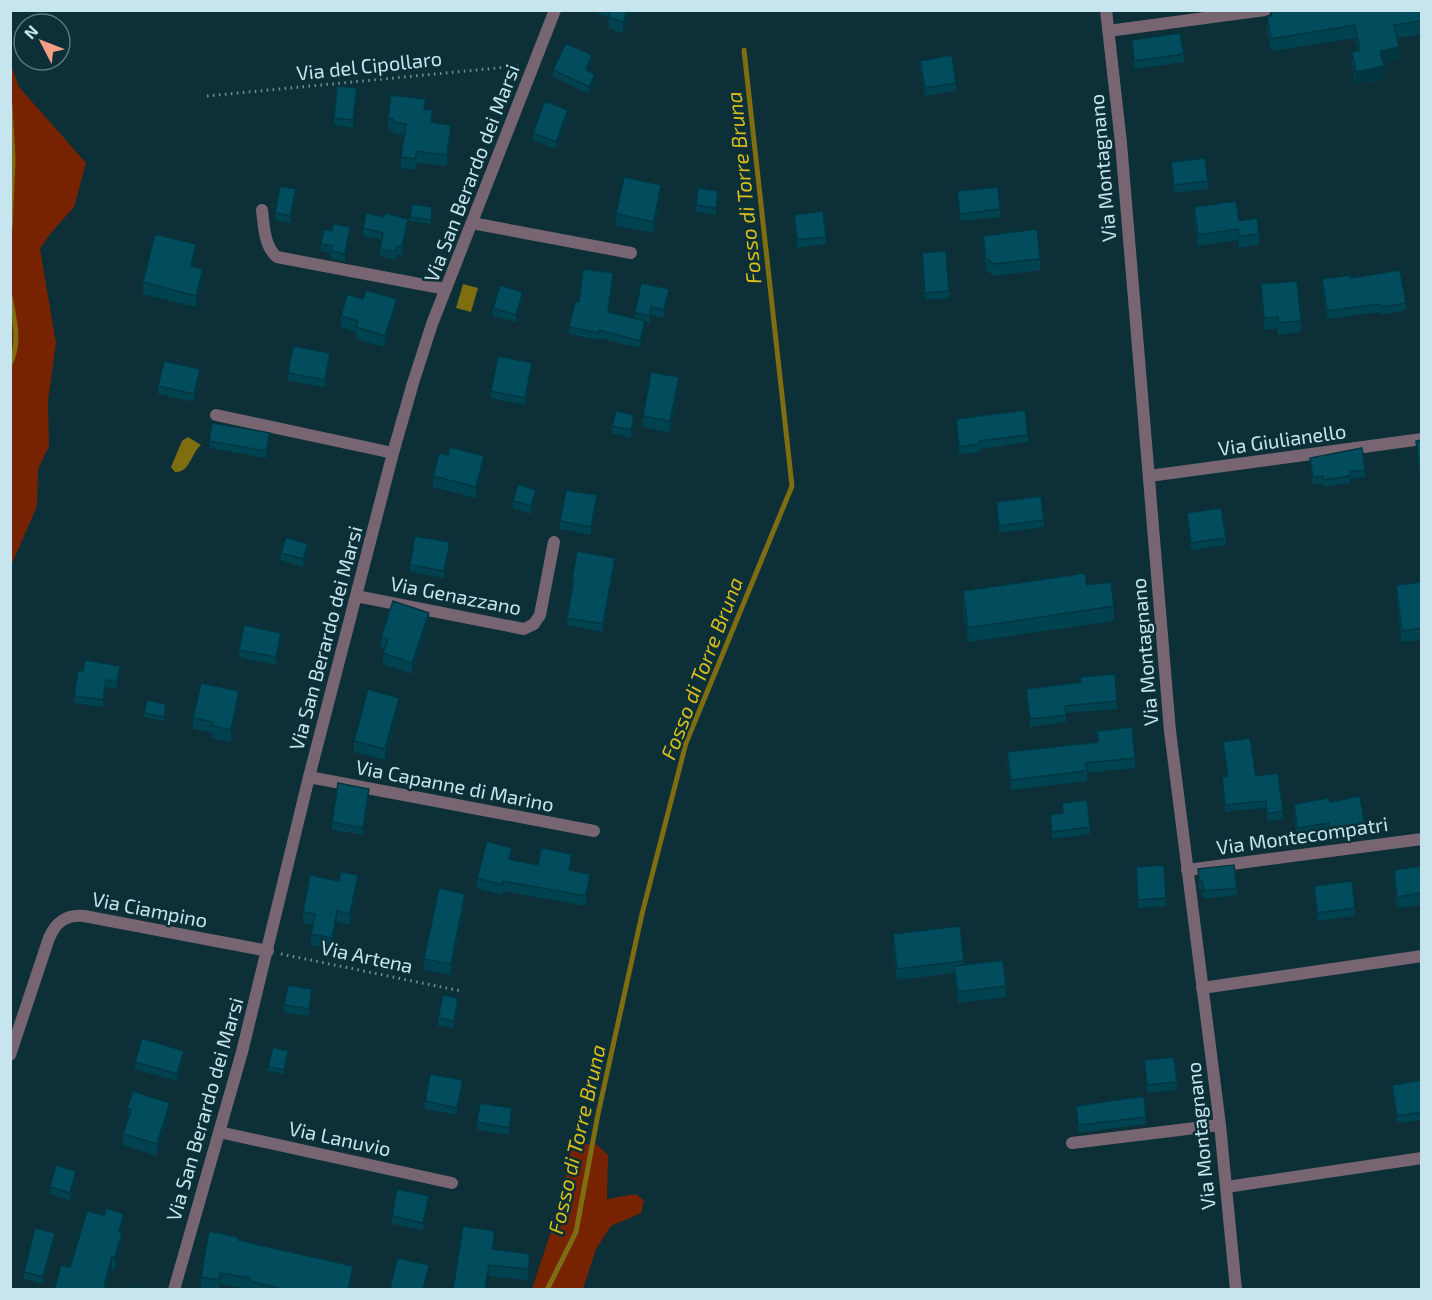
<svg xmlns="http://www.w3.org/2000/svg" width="1432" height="1300" font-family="'Exo 2',sans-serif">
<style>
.green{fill:#772302}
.water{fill:#7e6d11}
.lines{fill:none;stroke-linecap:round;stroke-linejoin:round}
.stream{stroke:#7e6d11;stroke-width:5}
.path{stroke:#709099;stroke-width:3;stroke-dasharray:1.5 4.5;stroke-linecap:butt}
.minor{stroke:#786572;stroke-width:12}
.wall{fill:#014250}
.shaded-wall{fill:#013641}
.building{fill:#014d5d;stroke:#013641;stroke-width:1.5}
.labels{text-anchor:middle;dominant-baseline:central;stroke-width:5;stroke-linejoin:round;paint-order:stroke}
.street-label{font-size:20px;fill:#c6e5ee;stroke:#0c2f38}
.water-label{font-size:21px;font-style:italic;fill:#dabe19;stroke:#0c2f38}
</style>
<rect width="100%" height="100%" fill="#0c2f38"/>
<!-- green -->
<path class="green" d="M11 65 19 87 86 163 74 207 50 234 40 249 56 343 48 401 49 446 38 469 37 506 11 566Z
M579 1143 597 1145 608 1155 607 1199 636 1194 644 1201 641 1213 611 1226 596 1249 583 1289H532L563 1195 571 1145Z"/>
<!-- water -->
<path class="water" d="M463 284 478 288 471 312 456 308Z
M188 437 201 445C191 453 190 473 175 472L171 467 182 441Z"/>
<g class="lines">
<!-- stream -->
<path class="stream" d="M10 105 13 159 10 229
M10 296C14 319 21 342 10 364
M547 1290 576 1232 598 1114 642 914 686 743 792 486 744 50"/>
<!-- path -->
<path class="path" d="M207 96 518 66
M281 954 461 991"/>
<!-- minor -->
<path class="minor" d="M1106 10 1121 143 1170 731 1220 1125 1236 1290
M1108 31 1265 10
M262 210C264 226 264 246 277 257L446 289
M472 223 631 253
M216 415 393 453
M1149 476 1422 439
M356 596 524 629 534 624 540 615 554 542
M309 777 594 831
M1187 870 1422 839
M1202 988 1422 956
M10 1055 49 938C56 922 66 914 84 916L268 951
M219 1132 452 1183
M1072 1143 1220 1125
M1226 1187 1422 1158
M174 1290 242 1052 309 777 393 453 413 383 432 324 555 10"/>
</g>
<!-- wall -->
<path class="wall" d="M590 10H632L623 34 609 28V18Z
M1271 10H1422V34L1396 38 1399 60 1383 63 1384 79 1356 84 1352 65V52L1358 51 1355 38 1271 51 1267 29V16H1271Z
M1132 40 1184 54V62L1134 69 1132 48Z
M920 61 956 83V91L925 96 920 68Z
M592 62 588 71 595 82 589 94 553 77V70Z
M357 96 353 128 334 125V118Z
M426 109 433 122 451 136 447 166 417 163 415 170 401 168V157L404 135 393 133V130L388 129V118Z
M568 117 556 149 533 140V133Z
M1171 162 1208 181V189L1174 193Z
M957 191 1000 209V217L960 221Z
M296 196 290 223 275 220V213Z
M661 196 654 233 616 226V214Z
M718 198 716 215 696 212V205Z
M1194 207 1239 221 1259 234V245L1239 248 1238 240 1198 246 1194 218Z
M432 211 431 224 410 221V217Z
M794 215 826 237V244L797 248Z
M408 226 402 255 397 254 395 260 380 256V249L382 240 363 236V228Z
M350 235 345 261 331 259V253L321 251V244Z
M983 236 1040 259V270L994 276 986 270 983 247Z
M922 253 949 291V298L925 300Z
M196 256 194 267 203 280 196 307 143 294V282Z
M1351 278 1406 303V310L1381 315 1380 312 1327 319 1322 286V279Z
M613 280 609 313 635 319V313L669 296 664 318 651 315 650 323 645 322V329L640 348 599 338V340L569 334V327L579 302Z
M1261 284 1301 321V332L1278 335V328L1264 330 1261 295Z
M523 299 516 322 493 316V308Z
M397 310 385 347 356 339V332L341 327V316Z
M330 360 325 387 288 381V373Z
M532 371 525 405 491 398V391Z
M200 377 194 402 158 394V386Z
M679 388 670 433 643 427V416Z
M956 419 1028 435V442L979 449V452L959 454Z
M634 423 631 438 612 433V426Z
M1422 440V473H1419L1416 448V441Z
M209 441H270L266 458 209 448Z
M1310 458 1365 470V477L1350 479V483L1324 487 1323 483 1313 485 1310 465Z
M484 467 476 498 433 487V476Z
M536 498 531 514 513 508V501Z
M996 502 1044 520V527L999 533Z
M597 503 591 535 560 529V521Z
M1187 513 1226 538V545L1191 550 1187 521Z
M450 550 444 578 410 572V565Z
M308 552 303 567 281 560V553Z
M615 565 603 632 567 625V618L573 586 572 579Z
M1422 582V640L1402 642 1396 597V585Z
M1087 585 1114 606V621L968 642 963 606V591Z
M429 624 412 674 383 664V653L384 649 381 648V637Z
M281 640 276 665 239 657V650Z
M120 673 117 689 106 687 103 707 74 703V696Z
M1026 689 1117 701V709L1066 713V722L1030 727Z
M239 702 231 742 212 738V733L193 729V718Z
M166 707 164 721 144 717V713Z
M399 709 385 760 354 752V741Z
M1097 731 1135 758V768L1087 773V781L1011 790 1007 762V752L1097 742Z
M1223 742 1256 776 1283 811V819L1267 821 1266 808 1225 812 1222 777 1227 776 1223 750Z
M369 797 363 835 332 830V822Z
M1330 802 1365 826V837L1331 842 1329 834 1297 839 1294 815V804Z
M1062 803 1090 827V834L1052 839 1050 815 1062 813Z
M512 858 511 860 538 865 572 864 571 871 590 884 586 906 503 891 502 895 477 888V878Z
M1422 866V905L1397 908 1394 881V870Z
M1136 867 1166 898V906L1138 908Z
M1198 869 1237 888V895L1204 899 1202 889H1199Z
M1314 886 1355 908V916L1317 921Z
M358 887 350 925 337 922 332 949 311 945V934L313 925 303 923V912Z
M465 905 451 975 424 970V959Z
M893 934 964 961V965L1006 986V997L958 1003 954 973 897 980 893 945Z
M312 996 309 1016 284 1013V1005Z
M458 1005 454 1028 438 1026V1018Z
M288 1055 284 1074 268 1071V1067Z
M184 1058 177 1081 135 1069V1062Z
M1144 1060 1177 1082V1090L1147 1093Z
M1422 1080V1120L1397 1123 1392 1092V1085Z
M463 1088 457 1115 425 1109V1101Z
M1076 1106 1146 1117V1124L1078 1133Z
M127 1108 170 1114 157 1156 123 1145V1134L128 1120Z
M512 1116 509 1135 477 1130V1122Z
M76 1179 70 1200 50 1194V1187Z
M429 1203 423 1230 392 1224V1216Z
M104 1215 124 1227 122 1233V1246L115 1271 112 1270 54 1290 70 1267Z
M238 1240 353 1278 351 1290H250L220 1284 219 1290H207L201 1288V1277Z
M55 1241 43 1284 24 1279V1272Z
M495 1241 493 1249 530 1264 528 1280 489 1276 453 1290Z"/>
<!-- shaded-wall -->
<path class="shaded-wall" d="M627 10H632L623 34V22Z
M1399 47V60L1380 64V51Z
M592 55V62L586 77V70Z
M1384 66V79L1356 84V72Z
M595 74V82L589 94V87Z
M357 88V96L353 128V120Z
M568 110V117L556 149V142Z
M451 125V136L447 166V155Z
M661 185V196L654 233V222Z
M296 189V196L290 223V216Z
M718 191V198L716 215V208Z
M408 219V226L402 255V247Z
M350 227V235L345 261V254Z
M196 244V256L191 277V266Z
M203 269V280L196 307V296Z
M613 273V280L608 320V312Z
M669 289V296L664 318V310Z
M523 292V299L516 322V315Z
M397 299V310L385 347V336Z
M645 321V329L640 348V341Z
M330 353V360L325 387V380Z
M532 363V371L525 405V398Z
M200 369V377L194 402V394Z
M679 377V388L670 433V421Z
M634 415V423L631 438V430Z
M270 433V441L266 458V451Z
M484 456V467L476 498V487Z
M536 490V498L531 514V506Z
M597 495V503L591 535V527Z
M450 542V550L444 578V571Z
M308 544V552L303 567V559Z
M615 558V565L603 632V624Z
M429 613V624L412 674V663Z
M281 633V640L276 665V657Z
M120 666V673L117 689V682Z
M106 680V687L103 707V700Z
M239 691V702L231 742V730Z
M399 698V709L385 760V749Z
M369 789V797L363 835V828Z
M512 848V858L509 869V859Z
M572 854V864L569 880V870Z
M590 874V884L586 906V896Z
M358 875V887L350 925V914Z
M465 894V905L451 975V964Z
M337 911V922L332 949V938Z
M312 989V996L309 1016V1009Z
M458 998V1005L454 1028V1021Z
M184 1051V1058L177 1081V1074Z
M463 1080V1088L457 1115V1108Z
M170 1103V1114L157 1156V1144Z
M512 1108V1116L509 1135V1128Z
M76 1171V1179L70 1200V1193Z
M429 1196V1203L423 1230V1223Z
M124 1214 122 1246 115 1271V1257L119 1231Z
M495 1231V1241L492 1260V1249Z
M55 1233V1241L43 1284V1277Z
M530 1254V1264L528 1280V1269Z
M112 1256V1270L107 1290 104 1287Z
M429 1265V1272L425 1290H423Z
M489 1265V1276L487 1290H485Z
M353 1266V1278L351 1290H348Z
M220 1273V1284L219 1290V1280Z"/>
<!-- building -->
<path class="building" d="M611 10H627L623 22 609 17Z
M1271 10H1422V21L1394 25 1399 47 1380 51 1384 66 1356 72 1352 52 1360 50 1355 25 1271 39 1267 16H1272Z
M1180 33 1184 54 1134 61 1132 40Z
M566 43 592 55 586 70 595 74 589 87 553 70Z
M952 55 956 83 925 88 920 61Z
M337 86 357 88 353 120 334 118Z
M391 95 426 99 424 109 433 110 431 122 451 125 447 155 417 151 415 159 401 157 406 124 393 122V119L388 118Z
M545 101 568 110 556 142 533 133Z
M1205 158 1208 181 1174 185 1171 162Z
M624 177 661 185 654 222 616 214Z
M280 186 296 189 290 216 275 213Z
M998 187 1000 209 960 214 957 191Z
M698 188 718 191 716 208 696 205Z
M1236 201 1239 221 1257 218 1259 234 1239 236 1238 229 1198 235 1194 207Z
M412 204 432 207 431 220 410 217Z
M823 211 826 237 797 240 794 215Z
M366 213 384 217 385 213 408 219 402 247 397 246 395 252 380 249 383 233 363 228Z
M333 224 350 227 345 254 331 251 332 246 321 244 324 229 332 231Z
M1037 229 1040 259 994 264 986 259 983 236Z
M155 234 196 244 191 266 203 269 196 296 143 282Z
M946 251 949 291 925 293 922 253Z
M583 269 613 273 608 312 645 321 640 341 599 330V333L569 327 575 302H579Z
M1400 270 1406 303 1381 307 1380 304 1327 311 1322 279 1350 275 1351 278Z
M1297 281 1301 321 1278 323V317L1264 318 1261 284Z
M641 283 669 289 664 310 651 307 650 316 635 313Z
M500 285 523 292 516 315 493 308Z
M366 290 397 299 385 336 356 327 358 321 341 316 347 294 363 299Z
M293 346 330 353 325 380 288 373Z
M498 356 532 363 525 398 491 391Z
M164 361 200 369 194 394 158 386Z
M651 372 679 377 670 421 643 416Z
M1025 410 1028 435 979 441V444L959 447 956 419Z
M616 411 634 415 631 430 612 426Z
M212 423 270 433 266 451 209 441Z
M1422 440V465L1419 466 1416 441Z
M450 447 484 456 476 487 433 476 439 453 448 455Z
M1362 448 1365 470 1350 472V476L1324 480 1323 476 1313 477 1310 458Z
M518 484 536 490 531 506 513 501Z
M566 490 597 495 591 527 560 521Z
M1041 496 1044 520 999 526 996 502Z
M1221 508 1226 538 1191 543 1187 513Z
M415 536 450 542 444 571 410 565Z
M286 537 308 544 303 559 281 553Z
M577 551 615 558 603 624 567 618 574 579H572Z
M1085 573 1087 585 1111 582 1114 606 968 628 963 591Z
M1422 582V628L1402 631 1396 585Z
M393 601 429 613 412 663 383 653 388 639 381 637Z
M244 625 281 633 276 657 239 650Z
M85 660 120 666 117 682 106 680 103 700 74 696 78 670 83 671Z
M1115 674 1117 701 1065 706 1066 715 1030 719 1026 689 1081 682 1080 677Z
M201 683 239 691 231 730 212 726 213 722 193 718Z
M368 689 399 698 385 749 354 741Z
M147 700 166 704 164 717 144 713Z
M1132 727 1135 758 1086 763 1087 771 1011 780 1007 752 1098 742 1097 731Z
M1250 738 1256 776 1278 773 1283 811 1267 814 1266 801 1225 805 1222 777 1228 776 1223 742Z
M338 783 369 789 363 828 332 822Z
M1360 796 1365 826 1331 831 1329 823 1297 828 1294 804 1329 798 1330 802Z
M1087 800 1090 827 1052 832 1050 815 1063 813 1062 803Z
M487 841 512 848 509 859 538 865 541 848 572 854 569 870 590 874 586 896 503 881 502 885 477 878Z
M1164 865 1166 898 1138 900 1136 867Z
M1234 865 1237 888 1204 891 1202 881H1199L1198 869Z
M1422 866V893L1397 897 1394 870Z
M341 872 358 875 350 914 337 911 332 938 311 934 315 914 303 912 310 875 339 881Z
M1352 881 1355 908 1317 913 1314 886Z
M439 888 465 894 451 964 424 959Z
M960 926 964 961 897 969 893 934Z
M1003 960 1006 986 958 992 954 966Z
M288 985 312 989 309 1009 284 1005Z
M443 995 458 998 454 1021 438 1018Z
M142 1038 184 1051 177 1074 135 1062Z
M273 1047 288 1051 284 1070 268 1067Z
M1174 1057 1177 1082 1147 1085 1144 1060Z
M430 1074 463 1080 457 1108 425 1101Z
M1422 1080V1112L1397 1116 1392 1085Z
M133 1091 170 1103 157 1144 123 1134 131 1110 127 1108Z
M1144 1096 1146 1117 1078 1125 1076 1106Z
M480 1103 512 1108 509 1128 477 1122Z
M56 1165 76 1171 70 1193 50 1187Z
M397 1189 429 1196 423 1223 392 1216Z
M106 1208 124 1214 119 1231 122 1232 115 1257 112 1256 104 1287 114 1290H54L61 1265 70 1267 87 1211 104 1215Z
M463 1226 495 1231 492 1249 530 1254 528 1269 489 1265 485 1290H453Z
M35 1228 55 1233 43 1277 24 1272Z
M209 1231 238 1237V1240L353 1266 348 1290H286L250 1281V1278L220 1273 219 1280 201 1277Z
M397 1258 429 1265 423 1290 390 1289Z
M138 1286 151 1290H137Z"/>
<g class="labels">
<!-- street labels -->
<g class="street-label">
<text transform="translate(369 65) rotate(-6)">Via del Cipollaro</text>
<text transform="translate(1102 168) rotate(-95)">Via Montagnano</text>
<text transform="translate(471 173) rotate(-69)">Via San Berardo dei Marsi</text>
<text transform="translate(1282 439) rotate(-8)">Via Giulianello</text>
<text transform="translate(456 595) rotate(11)">Via Genazzano</text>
<text transform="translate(325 638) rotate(-75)">Via San Berardo dei Marsi</text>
<text transform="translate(1144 652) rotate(-95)">Via Montagnano</text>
<text transform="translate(455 785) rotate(11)">Via Capanne di Marino</text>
<text transform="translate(1302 835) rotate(-8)">Via Montecompatri</text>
<text transform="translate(150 909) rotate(11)">Via Ciampino</text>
<text transform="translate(367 956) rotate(12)">Via Artena</text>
<text transform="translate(204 1109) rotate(-74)">Via San Berardo dei Marsi</text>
<text transform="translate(1200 1136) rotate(-96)">Via Montagnano</text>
<text transform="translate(340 1138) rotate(12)">Via Lanuvio</text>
</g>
<!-- water labels -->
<g class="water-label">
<text transform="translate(743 188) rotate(-96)">Fosso di Torre Bruna</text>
<text transform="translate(701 668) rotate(-69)">Fosso di Torre Bruna</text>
<text transform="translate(576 1139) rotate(-77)">Fosso di Torre Bruna</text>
</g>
</g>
<!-- border -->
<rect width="1432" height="1300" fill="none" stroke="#c6e5ee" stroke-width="24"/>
<!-- north arrow -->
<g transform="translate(42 42) rotate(312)"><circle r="28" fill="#0c2f38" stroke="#567881" stroke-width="1.5"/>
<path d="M0-4.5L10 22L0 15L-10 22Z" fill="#f39f84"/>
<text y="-9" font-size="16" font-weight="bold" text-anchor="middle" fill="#c6e5ee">N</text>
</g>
</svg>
